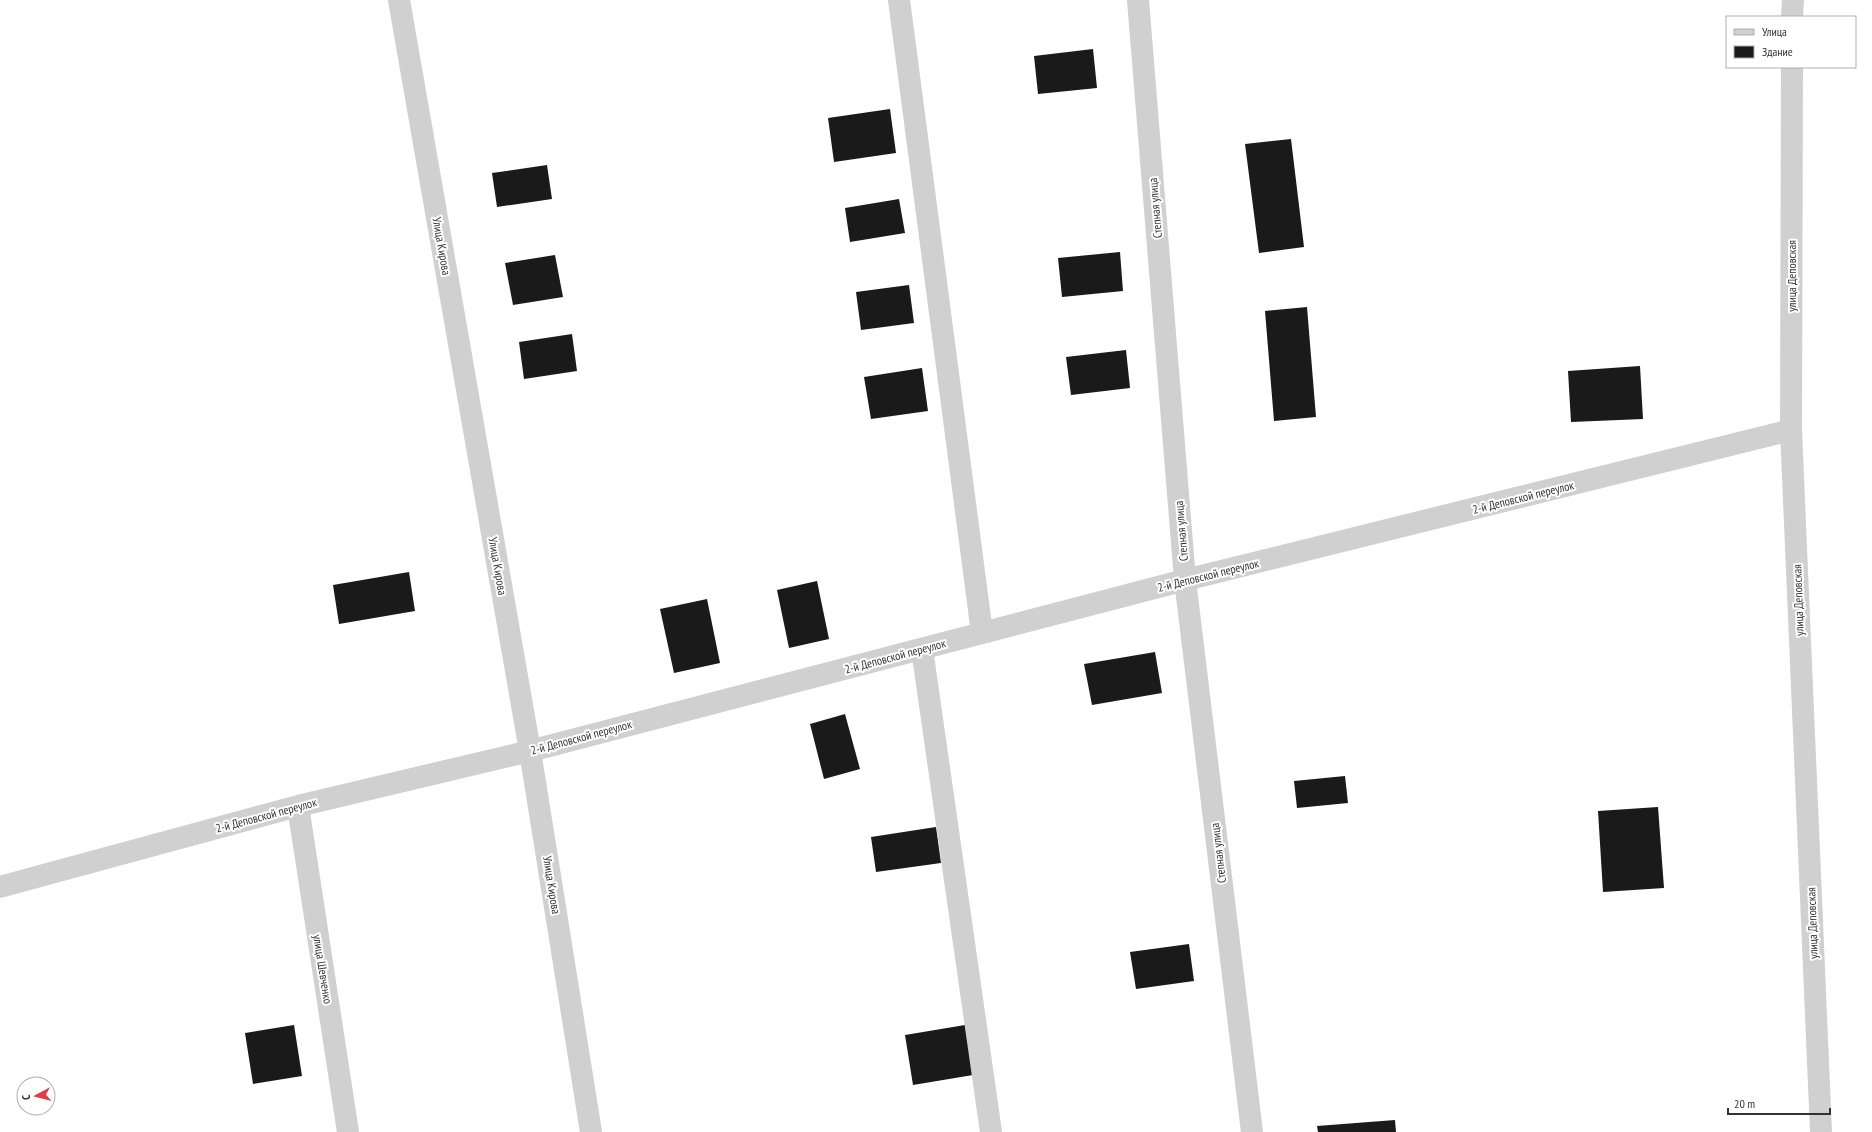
<svg xmlns="http://www.w3.org/2000/svg" width="1872" height="1132" font-family="'PT Sans Narrow',sans-serif">
<style>
.building{fill:#1a1a1a}
.lines{fill:none;stroke-linecap:round;stroke-linejoin:round}
.street{stroke:#d0d0d0;stroke-width:22}
.labels{text-anchor:middle;dominant-baseline:central;stroke-width:4;stroke-linejoin:round;paint-order:stroke}
.street-label{font-size:12px;fill:#333;stroke:#fff}
</style>
<rect width="100%" height="100%" fill="#fff"/>
<!-- building -->
<path class="building" d="M1093 49 1097 88 1038 94 1034 56Z
M890 109 896 153 834 162 828 118Z
M1291 139 1304 247 1259 253 1245 144Z
M547 165 552 199 497 207 492 173Z
M899 199 905 233 850 242 845 208Z
M1120 252 1123 291 1062 297 1058 258Z
M555 255 563 297 513 305 505 263Z
M909 285 914 323 861 330 856 292Z
M1307 307 1316 417 1274 421 1265 311Z
M572 334 577 371 524 379 519 342Z
M1126 350 1130 388 1071 395 1066 357Z
M1640 366 1643 419 1571 422 1568 371Z
M922 368 928 411 871 419 864 377Z
M409 572 415 611 339 624 333 585Z
M817 581 829 639 789 648 777 590Z
M707 599 720 663 674 673 660 609Z
M1155 652 1162 693 1092 705 1084 664Z
M845 714 860 769 824 779 810 724Z
M1345 776 1348 803 1297 808 1294 781Z
M1658 807 1664 888 1603 892 1598 811Z
M936 827 941 863 876 872 871 837Z
M1189 944 1194 981 1136 989 1130 952Z
M294 1025 302 1076 253 1084 245 1033Z
M965 1025 973 1075 913 1085 905 1035Z
M1395 1120 1396 1132H1318L1317 1126Z"/>
<g class="lines">
<!-- street -->
<path class="street" d="M399 0 530 751 591 1132
M899 0 982 633
M1138 0 1185 580 1252 1132
M1792 17 1793 0
M1792 67 1791 430 1821 1132
M922 649 991 1132
M298 806 348 1132
M0 887 298 806 530 751 1185 580 1791 430"/>
</g>
<g class="labels">
<!-- street labels -->
<g class="street-label">
<text transform="translate(1155 208) rotate(-95)">Степная улица</text>
<text transform="translate(442 246) rotate(80)">Улица Кирова</text>
<text transform="translate(1791 276) rotate(-90)">улица Деповская</text>
<text transform="translate(1523 497) rotate(-14)">2-й Деповской переулок</text>
<text transform="translate(1181 531) rotate(-95)">Степная улица</text>
<text transform="translate(498 566) rotate(80)">Улица Кирова</text>
<text transform="translate(1208 575) rotate(-14)">2-й Деповской переулок</text>
<text transform="translate(1798 600) rotate(-92)">улица Деповская</text>
<text transform="translate(895 656) rotate(-15)">2-й Деповской переулок</text>
<text transform="translate(581 737) rotate(-15)">2-й Деповской переулок</text>
<text transform="translate(266 815) rotate(-15)">2-й Деповской переулок</text>
<text transform="translate(1218 853) rotate(-97)">Степная улица</text>
<text transform="translate(552 885) rotate(81)">Улица Кирова</text>
<text transform="translate(1812 923) rotate(-92)">улица Деповская</text>
<text transform="translate(323 969) rotate(81)">улица Шевченко</text>
</g>
</g>
<!-- legend -->
<rect x="1726" y="16" width="130" height="52" fill="#ffffff" stroke="#adadad"/>
<rect x="1734" y="29" width="20" height="6" fill="#d0d0d0" stroke="#adadad"/>
<text x="1762" y="36" font-size="12" fill="#333333">Улица</text>
<rect x="1734" y="46" width="20" height="12" fill="#1a1a1a" stroke="#adadad"/>
<text x="1762" y="56" font-size="12" fill="#333333">Здание</text>
<!-- north arrow -->
<g transform="translate(36 1096) rotate(263)"><circle r="19" fill="#ffffff" stroke="#adadad"/>
<path d="M0-3L7 15L0 10L-7 15Z" fill="#e63946"/>
<text y="-6" font-size="11" font-weight="bold" text-anchor="middle" fill="#333333">С</text>
</g>
<!-- scale -->
<path d="M1728 1108v6h102v-6" fill="none" stroke="#333333" stroke-width="2"/>
<text x="1734" y="1108" font-size="12" fill="#333333" stroke="#ffffff" stroke-width="3" paint-order="stroke">20 m</text>
</svg>
